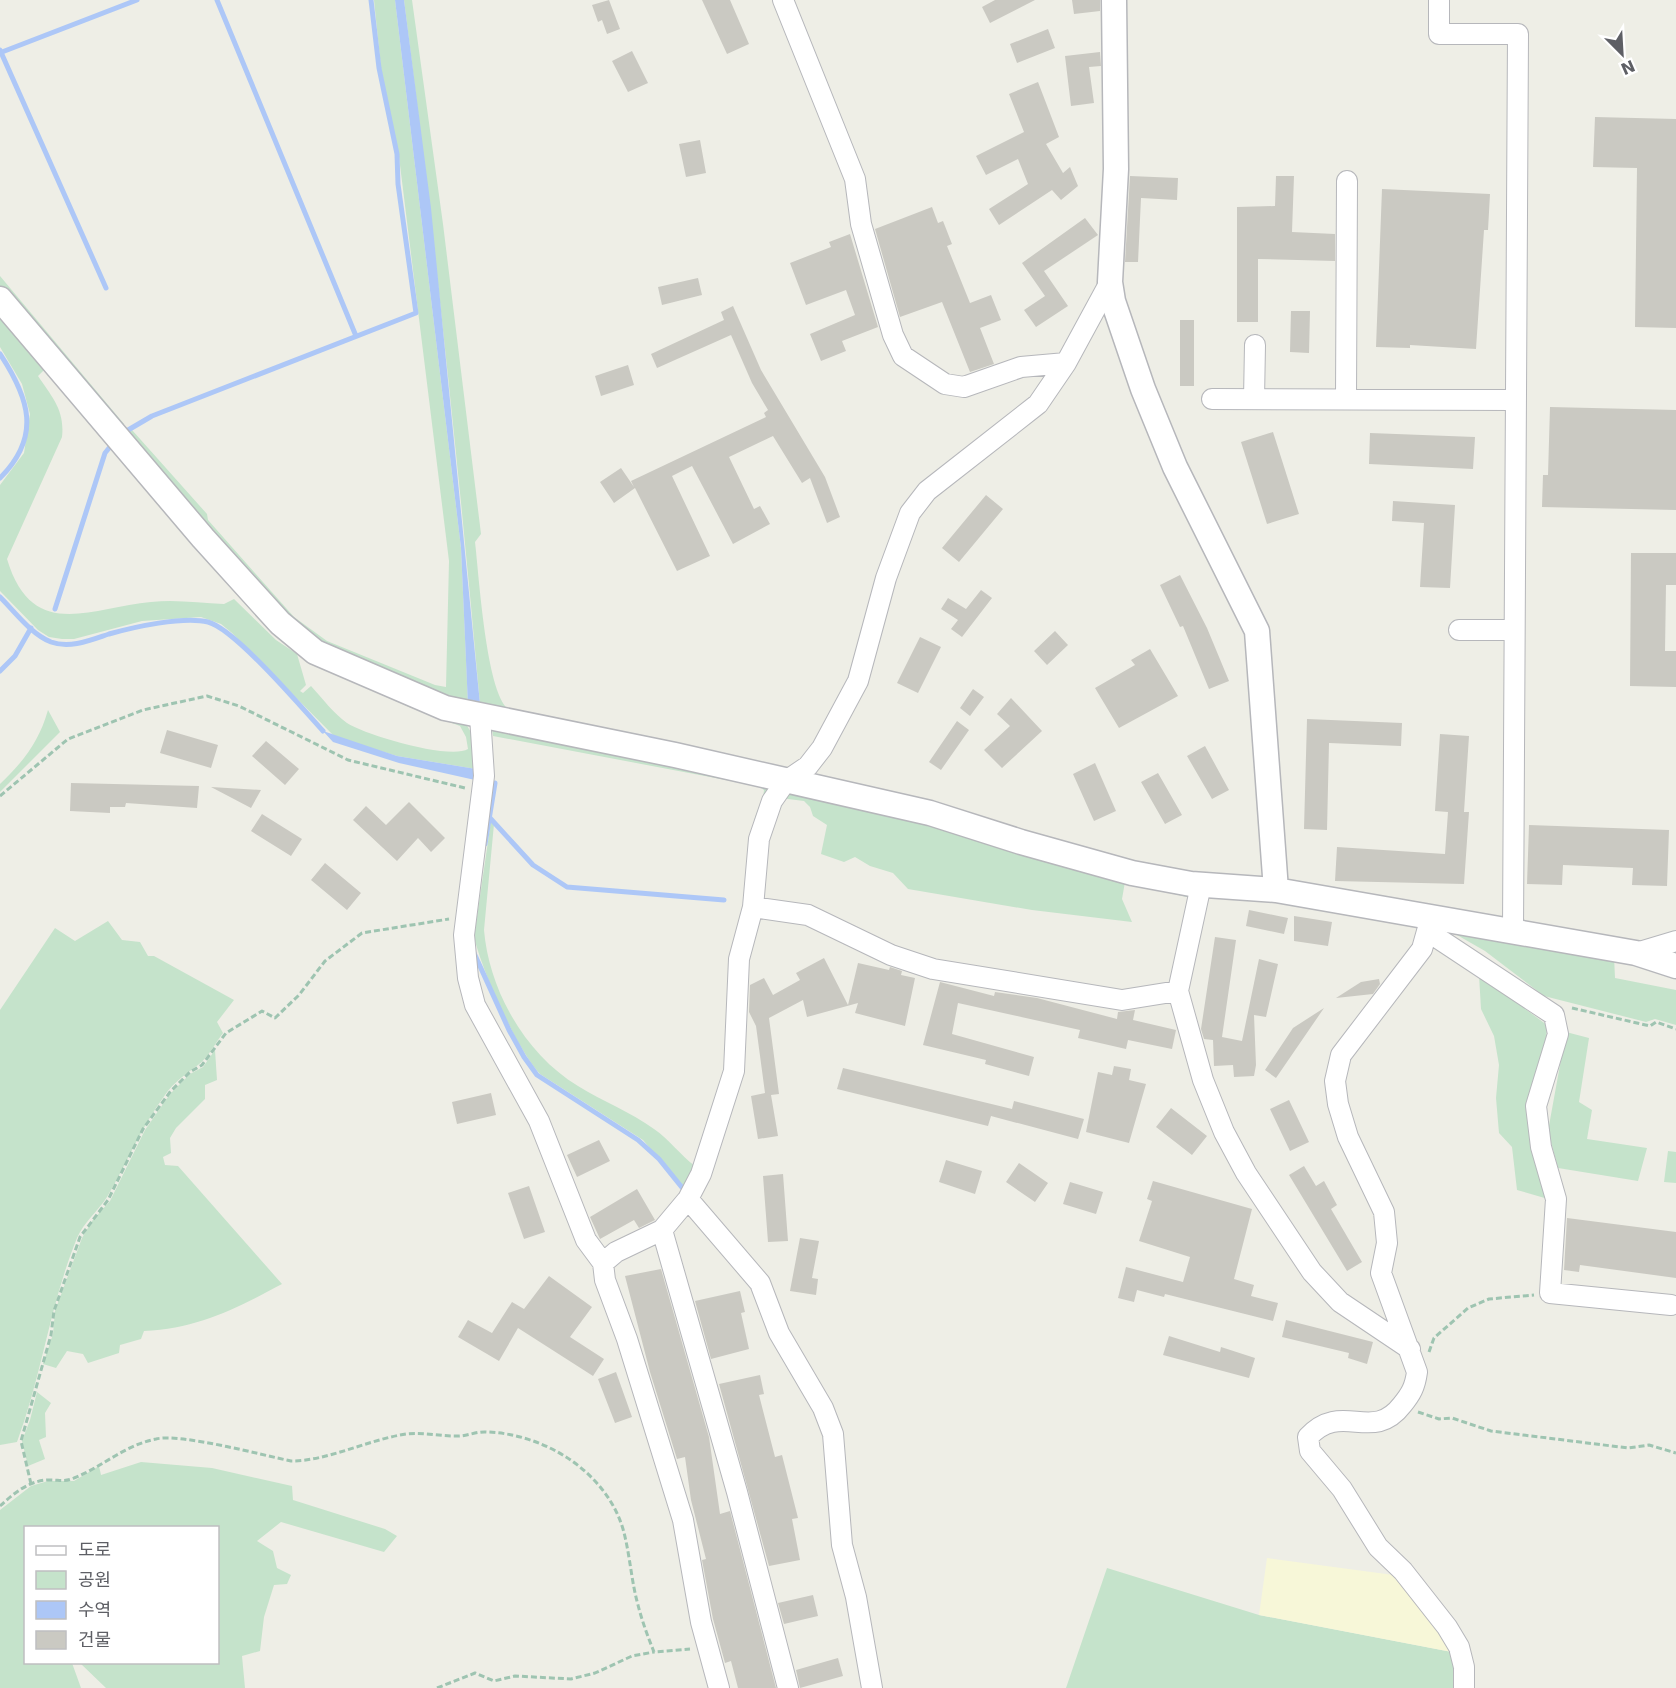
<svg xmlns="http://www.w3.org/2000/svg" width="1676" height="1688" font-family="'DejaVu Sans','Noto Sans KR',sans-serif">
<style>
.green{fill:#c5e3cb}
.sand{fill:#f7f7d8}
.water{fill:#adc7f7}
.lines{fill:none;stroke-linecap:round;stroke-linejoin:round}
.stream{stroke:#adc7f7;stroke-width:5}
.building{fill:#cac9c2}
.minor-casing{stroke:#b6b7bb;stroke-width:22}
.tertiary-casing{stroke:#b6b7bb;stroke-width:27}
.path{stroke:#9ec4b1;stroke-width:3;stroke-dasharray:6 3;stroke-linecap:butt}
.minor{stroke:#fff;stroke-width:20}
.tertiary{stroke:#fff;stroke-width:24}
</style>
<rect width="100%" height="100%" fill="#eeeee6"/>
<!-- green -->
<path class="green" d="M374 0H395L461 548 468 705 480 704C459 469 434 234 404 0H412L443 224 481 534 475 542C479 575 486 691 508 709L464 707 303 633 123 434 132 430 207 514 208 520 294 617 327 641 435 685 446 687 449 561 399 157 381 68Z
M0 276 124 424 120 431 0 288Z
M0 309 45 369 38 376C52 397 65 410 62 437L7 559C32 642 89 608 151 602 175 599 200 603 224 604L234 599 276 640 297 654 306 685 300 691 303 693 311 686C322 698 334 714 347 723 365 735 450 760 468 749L466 737 460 726 409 707 306 658 273 622 466 724 472 734 476 769 397 756 335 737 232 633 221 624 201 617 142 621 74 639H62L49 637 38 630 0 591V485L24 453 30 414 22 384 0 347Z
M48 710 60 732 0 792V784C23 762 39 742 48 710Z
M492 728 770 787 753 829C753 815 763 804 764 790L758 786 493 736Z
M791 786 1185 891 1191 898 1125 882 1122 899 1132 922 1032 910 908 889 893 873 870 866 855 857 844 862 821 854 827 825 813 816 810 807 804 801 780 798Z
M491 821 494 824 484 930C489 990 525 1054 578 1086 602 1101 631 1112 654 1129 669 1139 680 1155 695 1166L685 1189 643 1140 540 1074C515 1046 483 973 474 937Z
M108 921 122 940 140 942 148 956H154L234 1000 217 1022 223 1033C216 1042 208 1058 198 1065 186 1074 174 1082 165 1095 141 1127 127 1163 107 1197 98 1211 84 1222 77 1238 50 1304 42 1375 17 1442L0 1445V1010L55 928 75 941Z
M1443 927 1614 956 1615 978 1676 990V1025L1655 1019 1646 1022 1544 996 1485 951Z
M1479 975 1547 1025 1546 1045 1530 1103 1548 1199 1517 1190 1512 1147 1499 1133 1496 1098 1499 1065 1494 1036 1481 1009Z
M1566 1032 1589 1038 1579 1102 1592 1110 1587 1139 1647 1148 1638 1181 1558 1168 1548 1131Z
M215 1050 217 1080 205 1085V1099L176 1128 170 1138 171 1153 163 1157 165 1165 178 1166 282 1284C235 1309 199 1328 144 1331L141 1339 120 1345 119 1353 88 1363 83 1354 67 1351 56 1368 43 1364 53 1334 55 1311 82 1238 92 1221 110 1201 145 1130 170 1094 190 1074 203 1067Z
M1668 1151 1676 1152V1183L1664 1182Z
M37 1392 51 1403 45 1413 46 1437 39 1440 45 1459 28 1466 22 1441 30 1420Z
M141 1462 212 1468 292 1486 293 1500 385 1529 397 1536 384 1552 281 1522 257 1541 273 1551 277 1568 291 1575 287 1584 274 1585 264 1617 260 1651 242 1656 245 1688H106L80 1663 218 1662V1528H26V1662L72 1663 81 1688H0V1510L31 1486 48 1481H74L99 1466 101 1475Z
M1107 1568 1259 1615 1457 1653 1460 1688H1066Z"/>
<!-- sand -->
<path class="sand" d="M1267 1558 1401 1576 1457 1653 1259 1615Z"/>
<!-- water -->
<path class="water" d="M395 0H404L431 208 480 704 468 706 461 548Z
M323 731 397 756 476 769 475 780 399 763 333 742Z"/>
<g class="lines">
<!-- stream -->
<path class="stream" d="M217 0 356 336
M0 50 106 288
M2 52 137 0
M0 354C29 398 42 436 0 478
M123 433 152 416 416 313 398 184 397 154 379 68 371 0
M0 597C15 612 31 634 51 642 70 649 91 640 109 634 134 627 183 616 208 622 235 629 302 708 323 731
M55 609 105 453 114 442
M0 671 15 656 31 628
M490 818 533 865 567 887 724 900
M485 844 495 783
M474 953 509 1030 524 1057 537 1075 638 1140 659 1159 684 1190"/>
</g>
<!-- building -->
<path class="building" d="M609 0 620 29 607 34 602 20 598 22 592 5Z
M702 0H730L749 44 727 54Z
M995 0H1035L990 23 982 7Z
M1072 0H1100V11L1074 14Z
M1048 29 1055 48 1017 63 1010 44Z
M632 51 648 83 628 92 612 61Z
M1100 52 1101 66 1089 67 1094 103 1071 106 1065 56Z
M1038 82 1059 137 1046 144 1063 173 1070 167 1078 186 1061 200 1052 190 999 225 989 209 1028 184 1018 159 986 175 976 156 1024 132 1009 94Z
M1595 117 1676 119V328L1635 327 1637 168 1593 167Z
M700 140 706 173 686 177 679 144Z
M1130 176 1178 178 1177 200 1141 198 1138 262H1125Z
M1276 176H1294L1292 232 1335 234V261L1258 259V322H1237V207L1275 206Z
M1382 189 1490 194 1488 230H1484L1476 349 1410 345V348L1376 347Z
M932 207 938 223 943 221 952 244 947 246 970 303 991 295 1001 320 980 328 994 364 970 372 942 302 900 317 875 229Z
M1085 218 1098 235 1044 271 1068 306 1036 327 1024 310 1045 296 1022 263Z
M850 234 878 327 842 341 846 351 821 361 810 334 855 315 846 290 806 305 790 263 831 247 829 242Z
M698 278 702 295 662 305 658 287Z
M733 306 761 370 825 477 840 517 827 523 810 478 802 483 773 436 729 457 754 509 760 506 770 524 733 544 692 466 672 476 710 556 677 571 635 488 614 503 600 482 621 468 634 487 631 481 766 417 764 413 768 410 752 383 731 335 657 368 651 354 724 320 721 312Z
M1291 311H1310L1309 353 1290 352Z
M1180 320H1194V386H1180Z
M628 365 634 385 601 396 595 376Z
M1550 407 1676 410V510L1542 507 1543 475H1548Z
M1273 432 1299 514 1267 524 1241 442Z
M1370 433 1475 437 1473 469 1369 464Z
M986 495 1003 509 959 562 942 548Z
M1393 501 1455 505 1450 588 1420 587 1424 523 1392 521Z
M1631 553H1676V585H1666L1665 651H1676V687L1630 686Z
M1180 575 1207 628 1229 681 1209 689 1183 626 1180 627 1160 585Z
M981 590 992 598 962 637 951 629 958 620 941 609 948 598 966 609Z
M1055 631 1068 645 1047 665 1034 651Z
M920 637 941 647 918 693 897 683Z
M1150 649 1178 696 1119 728 1095 688 1135 665 1131 660Z
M973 689 984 697 970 716 960 708Z
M1011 698 1042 731 1002 768 984 750 1010 726 997 714Z
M1307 719 1402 723 1401 746 1329 743 1327 830 1304 829Z
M957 721 969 730 941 770 929 762Z
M167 730 218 745 211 768 160 753Z
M1440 734 1469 736 1464 812H1469L1464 884 1335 881 1337 847 1445 854 1448 812 1435 811Z
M266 741 299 769 285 785 252 756Z
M1205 746 1229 790 1212 799 1187 756Z
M1095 763 1116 811 1094 821 1073 774Z
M1158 773 1182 815 1165 824 1141 782Z
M71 783 199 786 197 808 126 803 125 807H110V813L70 811Z
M211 787 261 790 251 808Z
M409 802 445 838 431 852 418 838 397 861 353 820 366 806 386 825Z
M262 814 302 839 291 856 251 831Z
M1529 825 1669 830 1667 886 1632 885 1633 868 1563 865 1562 885 1527 884Z
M325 863 361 893 347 910 311 880Z
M1249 910 1288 918 1284 934 1246 926Z
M1294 916 1332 922 1328 946 1294 941Z
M1215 937 1236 940 1222 1037 1242 1041 1259 959 1278 964 1266 1017 1254 1015 1256 1065 1254 1076 1234 1077 1233 1065 1214 1066 1213 1040 1204 1039 1201 1029Z
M824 958 848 1005 858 963 889 970 890 967 902 971 901 975 915 978 905 1026 855 1013 858 1003 807 1017 803 1000 769 1018 779 1094 771 1095 778 1136 758 1139 751 1096 765 1093 756 1026 749 1012 750 985 764 978 773 995 800 980 796 973Z
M1379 979 1380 984 1373 994 1336 998 1361 982Z
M940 982 994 996 995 992 1037 998 1117 1019 1118 1012 1135 1010 1133 1020 1176 1030 1172 1049 1128 1040 1126 1049 1078 1038 1080 1030 958 1003 952 1034 1034 1057 1029 1076 985 1064 986 1060 923 1045Z
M1324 1008 1276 1078 1265 1070 1293 1028Z
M1114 1066 1131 1069 1129 1080 1146 1084 1129 1143 1086 1132 1098 1072 1112 1075Z
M843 1068 1012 1109 1014 1101 1084 1119 1078 1139 991 1116 988 1126 837 1089Z
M491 1093 496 1115 457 1124 452 1102Z
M1289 1100 1309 1142 1290 1151 1270 1109Z
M1171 1108 1207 1136 1192 1155 1156 1127Z
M599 1140 610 1161 577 1177 567 1155Z
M946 1160 982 1171 975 1194 939 1182Z
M1019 1163 1048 1183 1035 1202 1006 1182Z
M1304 1166 1316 1186 1324 1181 1337 1205 1331 1209 1362 1262 1347 1271 1289 1175Z
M783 1174 788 1241 768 1242 763 1176Z
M1153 1181 1252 1209 1234 1279 1254 1285 1251 1296 1278 1303 1273 1321 1165 1294 1164 1297 1137 1290 1134 1302 1118 1298 1126 1267 1183 1282 1190 1257 1139 1241 1152 1201 1147 1199Z
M1070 1182 1103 1192 1096 1214 1063 1204Z
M529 1186 545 1232 524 1239 508 1193Z
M637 1189 655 1220 639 1228 634 1220 600 1239 590 1217Z
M1567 1218 1676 1232V1278L1580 1265 1579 1272 1564 1270Z
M800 1238 819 1241 812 1278 818 1279 816 1295 790 1291Z
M661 1269 709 1437 720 1514 730 1511 776 1688H738L731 1661 725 1663 713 1619 702 1560 706 1559 691 1500 685 1457 677 1459 650 1372 625 1276Z
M549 1276 592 1307 570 1337 604 1359 593 1376 518 1328 499 1361 458 1337 468 1320 492 1333 512 1302 524 1309Z
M740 1291 745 1312 741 1313 749 1349 711 1359 695 1301Z
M1286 1320 1373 1342 1367 1364 1348 1358 1349 1353 1282 1337Z
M1169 1336 1220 1352 1221 1347 1255 1358 1249 1378 1163 1355Z
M616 1372 632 1417 615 1423 598 1379Z
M760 1375 764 1394 759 1395 775 1457 782 1455 798 1518 792 1519 800 1560 769 1566 719 1384Z
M813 1595 818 1616 784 1624 778 1603Z
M838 1658 843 1676 800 1688 796 1670Z"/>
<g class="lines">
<defs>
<path id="minor" d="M783 0 855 179 861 224 893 335 903 356 945 384 964 387 1021 367 1066 363
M1439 0V34H1518L1513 931
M1212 399 1516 400
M1254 399 1255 345
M1346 399 1347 181
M1459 630H1514
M480 716 484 776 464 935 468 978 475 1005 539 1121 586 1240 603 1263
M1201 885 1178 991 1203 1080 1224 1132 1246 1173 1312 1272 1340 1302 1410 1349
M753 907 808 915 891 955 933 969 1122 1000 1178 991
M1431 917 1422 949 1341 1055 1335 1081 1338 1104 1348 1137 1384 1212 1387 1243 1381 1273 1417 1372C1415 1387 1411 1394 1402 1405 1372 1444 1342 1400 1308 1437L1310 1451 1342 1489 1378 1547 1403 1571 1447 1627 1459 1647 1464 1667V1688
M1427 931 1554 1015 1558 1034 1536 1106 1541 1147 1556 1199 1550 1293 1671 1305
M1636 953 1676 941
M688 1199 760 1283 779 1333 823 1408 833 1434 842 1545 856 1597 872 1688
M662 1230 737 1492 788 1688
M719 1688 701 1622 683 1520 627 1339 605 1280 603 1263 616 1252 662 1230 688 1199 701 1174 734 1071 739 959 753 907 759 839 772 801 786 781 808 766 822 748 858 681 886 578 910 513 927 491 1038 404 1066 363 1110 282"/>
<path id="tertiary" d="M1114 0 1116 169 1110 282 1113 301 1143 389 1175 467 1257 631 1276 890
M0 299 203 538 280 623 315 652 445 708 675 755 930 813 1021 842 1132 873 1191 884 1276 890 1636 953 1676 966"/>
</defs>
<!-- minor casing -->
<use href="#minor" class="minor-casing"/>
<!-- tertiary casing -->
<use href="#tertiary" class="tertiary-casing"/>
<!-- path -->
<path class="path" d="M0 796 68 739 143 710 207 696 239 706 348 760 465 788
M1572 1008 1650 1026 1656 1022 1676 1029
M1429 1352 1434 1338 1468 1308 1489 1299 1534 1295
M1418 1412 1439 1419 1452 1418 1491 1431 1628 1448 1649 1445 1676 1453
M31 1484 21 1441 51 1335 54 1311 80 1237 108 1200 143 1129 170 1092 190 1072 202 1065 226 1033 262 1011 275 1018 299 995 325 961 362 933 449 919
M0 1506C14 1493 31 1479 51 1480 60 1480 65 1482 74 1478 102 1467 125 1445 156 1439 180 1433 262 1455 291 1461 328 1461 367 1440 406 1434 423 1432 439 1436 455 1436 466 1437 476 1431 487 1432 545 1434 606 1472 623 1529 630 1554 631 1580 638 1605 642 1621 648 1637 654 1652L690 1649
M437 1688 475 1673 494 1681 515 1676 571 1679 595 1673 632 1656 654 1652"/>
<!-- minor -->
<use href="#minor" class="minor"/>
<!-- tertiary -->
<use href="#tertiary" class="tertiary"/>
</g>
<!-- legend -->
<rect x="24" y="1526" width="195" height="138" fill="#ffffff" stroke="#bfbfc1" stroke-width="1.5"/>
<rect x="36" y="1546" width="30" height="9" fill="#ffffff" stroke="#bfbfc1" stroke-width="1.5"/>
<text x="78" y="1556" font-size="18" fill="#5e5f65">도로</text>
<rect x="36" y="1571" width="30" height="18" fill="#c5e3cb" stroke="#bfbfc1" stroke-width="1.5"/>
<text x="78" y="1586" font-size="18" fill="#5e5f65">공원</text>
<rect x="36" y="1601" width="30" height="18" fill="#adc7f7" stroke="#bfbfc1" stroke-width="1.5"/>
<text x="78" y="1616" font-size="18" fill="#5e5f65">수역</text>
<rect x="36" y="1631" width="30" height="18" fill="#cac9c2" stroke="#bfbfc1" stroke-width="1.5"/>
<text x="78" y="1646" font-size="18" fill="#5e5f65">건물</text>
<!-- north arrow -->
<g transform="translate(1622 54) rotate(156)" stroke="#ffffff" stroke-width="4.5" paint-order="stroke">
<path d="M0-4.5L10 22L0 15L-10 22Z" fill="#5e5f65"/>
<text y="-9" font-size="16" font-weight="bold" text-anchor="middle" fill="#5e5f65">N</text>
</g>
</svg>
